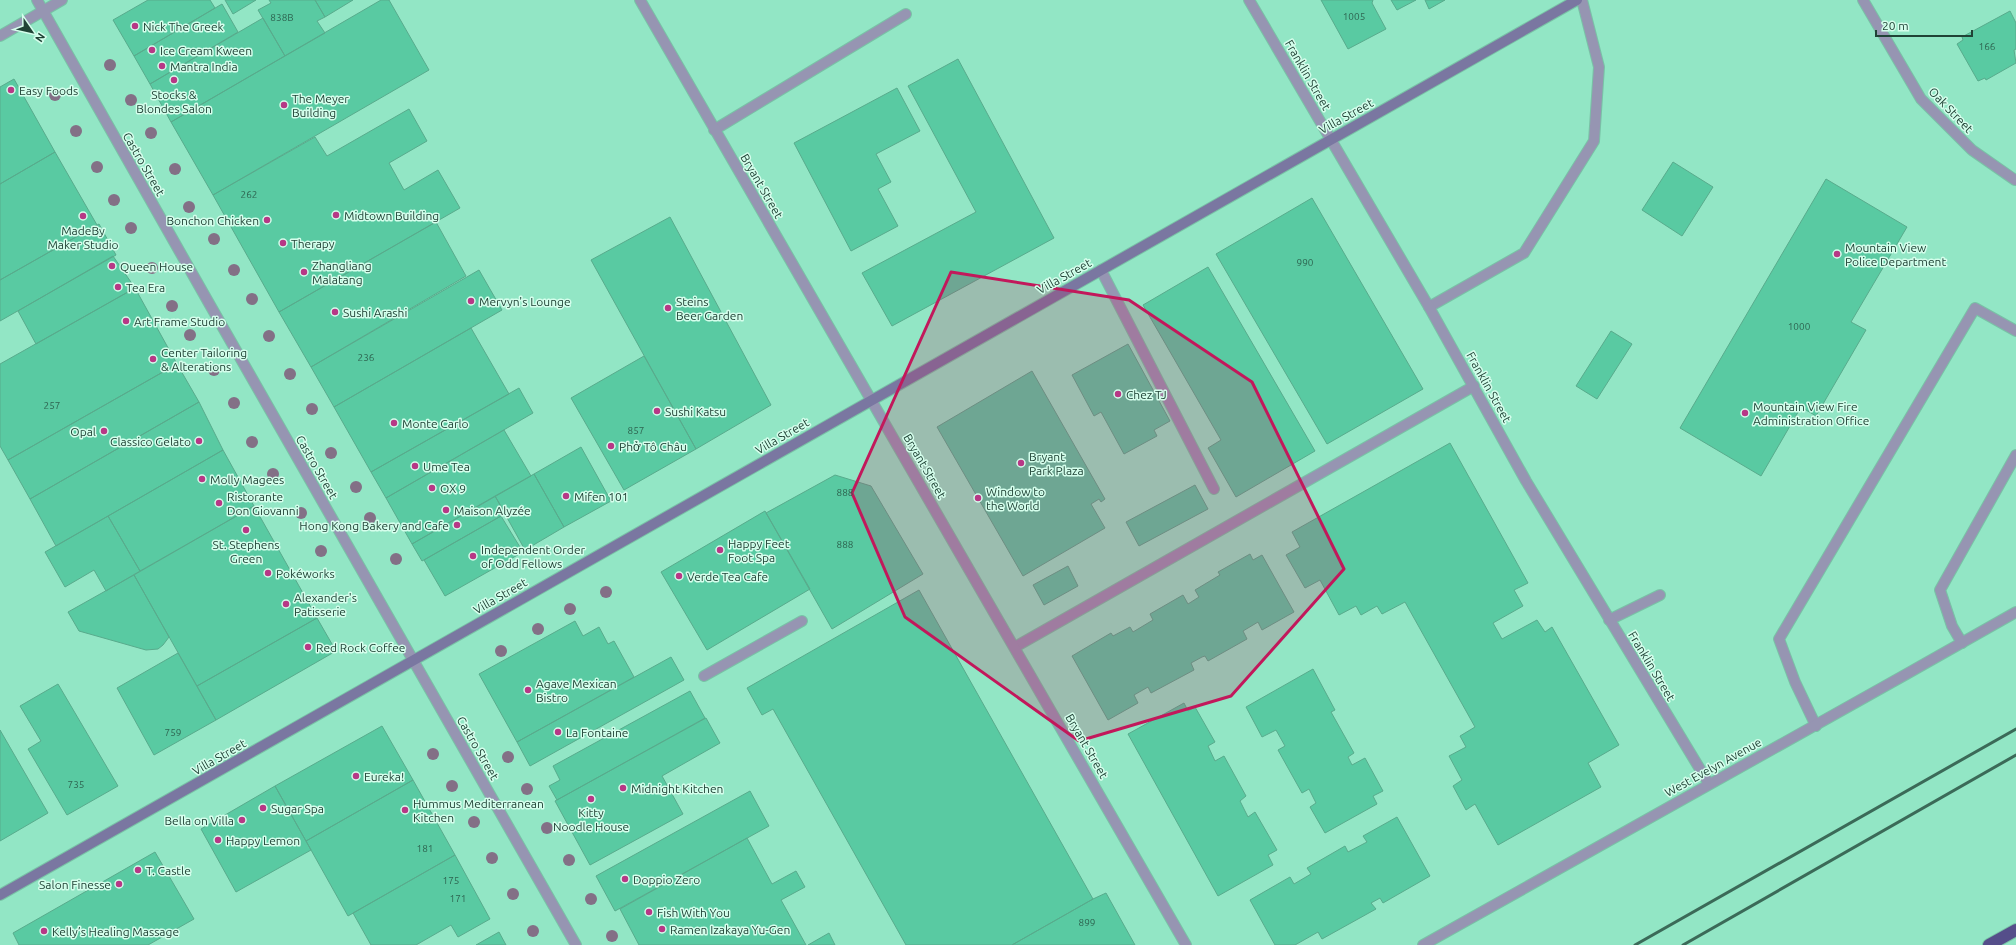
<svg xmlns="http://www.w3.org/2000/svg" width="2016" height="945" font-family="Ubuntu,sans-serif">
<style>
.building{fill:#59caa2;stroke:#58ab8c}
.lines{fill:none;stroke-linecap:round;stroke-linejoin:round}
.lane-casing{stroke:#79c2a6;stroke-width:12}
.street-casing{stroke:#79c2a6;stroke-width:12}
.secondary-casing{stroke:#79c2a6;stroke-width:12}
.highway-casing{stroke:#79c2a6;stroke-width:14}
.lane{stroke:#9695b2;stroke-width:10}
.street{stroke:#9695b2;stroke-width:10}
.secondary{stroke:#7a77a1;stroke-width:10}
.highway{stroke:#554e8a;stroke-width:12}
.rail{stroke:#3b6a58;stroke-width:3}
.tree{fill:#837086}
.marked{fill:#c2185b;fill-opacity:0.2;stroke:#c2185b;stroke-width:3;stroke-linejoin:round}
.poi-dot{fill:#b73886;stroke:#d5feec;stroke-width:1.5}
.labels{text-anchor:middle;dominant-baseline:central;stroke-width:3;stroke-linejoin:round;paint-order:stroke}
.number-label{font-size:10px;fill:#2e6551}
.poi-label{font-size:12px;fill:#204336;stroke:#d5feec;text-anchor:start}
.street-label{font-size:12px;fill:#204336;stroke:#d5feec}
</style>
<rect width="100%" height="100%" fill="#92e6c5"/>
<!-- building -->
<path class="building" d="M148 0H210L215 8 134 56 113 20Z
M225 0H256L233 14Z
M269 0H315L325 17 317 21 325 33 285 56 258 10 271 3Z
M315 0H353L325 17Z
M381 0H389L429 70 213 195 171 122Z
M1321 0H1373L1372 3 1386 29 1348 49Z
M1391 0H1416L1397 10Z
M1425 0H1445L1429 9Z
M222 4 238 32 150 84 134 56Z
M2010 11 2016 23V49L2014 50 2016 63 1986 80 1985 78 1978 81 1957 44 1963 40 1962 37Z
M263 18 285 56 171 122 150 84Z
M958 59 1054 238 892 326 862 273 976 212 908 86Z
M14 79 55 152 0 184V87Z
M897 88 920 131 876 154 891 182 878 189 898 226 851 251 794 143Z
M409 109 427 141 389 163 404 190 438 170 460 208 279 312 213 195 315 137 327 156Z
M55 152 97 225 0 280V184Z
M1673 162 1713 187 1682 236 1642 210Z
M1826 179 1907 227 1851 322 1866 330 1816 416 1801 407 1761 476 1680 428Z
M1312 198 1423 389 1327 444 1216 254Z
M670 217 771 405 696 449 591 260Z
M436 222 466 276 311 367 279 312Z
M99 224 116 255 0 321V280Z
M113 256 135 288 36 344 18 311Z
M1208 267 1315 451 1236 497 1208 448 1221 440 1143 305Z
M479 270 502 310 334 407 311 367Z
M135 288 177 364 8 460 0 446V364Z
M471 328 509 394 371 472 334 407Z
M1611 331 1632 344 1597 399 1576 386Z
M1128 344 1170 421 1154 430 1157 436 1124 454 1101 412 1094 416 1072 375Z
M644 356 696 449 624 490 571 398Z
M177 364 199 402 30 499 8 460Z
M1032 371 1105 499 1101 502 1099 499 1091 504 1105 528 1023 576 937 427Z
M519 388 533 413 386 498 371 472Z
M199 402 223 450 56 546 30 499Z
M504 430 531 476 412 544 386 498Z
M1450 443 1528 583 1514 590 1523 606 1493 623 1502 639 1537 620 1545 632 1552 627 1619 745 1588 763 1601 787 1498 845 1475 804 1466 810 1453 786 1462 780 1449 756 1466 747 1460 736 1475 727 1405 602 1382 614 1377 606 1361 615 1356 606 1339 615 1320 580 1305 588 1286 555 1300 547 1292 532Z
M581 447 611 501 564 527 534 474Z
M223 450 254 506 140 571 108 516Z
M534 474 564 527 525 550 495 496Z
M835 475 871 486 923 574 832 629 766 513Z
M1195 485 1208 509 1139 546 1126 522Z
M495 496 505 513 501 516 422 561 412 544Z
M254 506 317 618 197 686 134 575Z
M765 511 810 589 707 650 661 572Z
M108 516 140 571 106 591 94 570 65 587 45 552Z
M501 516 523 552 445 596 424 560Z
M1250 554 1253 560 1262 555 1294 612 1262 630 1258 622 1243 631 1247 639 1208 661 1205 656 1202 657 1191 663 1194 670 1151 693 1148 687 1134 695 1138 703 1108 720 1072 656 1111 633 1113 636 1130 627 1133 632 1153 620 1150 614 1183 595 1188 604 1199 597 1195 590 1220 575 1218 572Z
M1068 566 1078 586 1044 605 1033 585Z
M134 575 169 637 163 645 158 649 146 650 79 631 68 612Z
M919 590 1093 899 1012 945H906L773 709 762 715 747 688Z
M317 618 336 651 216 720 197 686Z
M575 621 583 636 599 627 608 644 614 641 634 677 517 742 479 674Z
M178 653 216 720 154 755 117 688Z
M671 657 684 680 530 766 517 742Z
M1313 669 1335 710 1331 712 1354 753 1348 757 1352 765 1365 758 1383 791 1373 796 1377 804 1325 833 1310 807 1316 803 1309 789 1302 793 1278 750 1285 746 1276 730 1262 737 1246 707Z
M58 684 118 786 67 815 28 749 41 741 20 706Z
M690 691 705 718 557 800 549 786 560 780 553 766Z
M1184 703 1188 711 1195 707 1215 742 1208 746 1215 761 1224 756 1246 796 1240 801 1248 817 1255 812 1277 850 1268 855 1273 865 1218 896 1128 734Z
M706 718 720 743 662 776 683 814 590 865 555 801Z
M382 726 413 780 306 841 275 786Z
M0 730 48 813 0 841Z
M413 780 455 855 348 916 306 841Z
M275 786 311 850 236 892 201 829Z
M750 791 769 826 615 911 596 876Z
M1397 817 1430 876 1383 903 1380 898 1371 903 1376 909 1322 939 1318 932 1295 945H1275L1250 900 1290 877 1294 884 1311 874 1307 868 1345 846 1348 852 1367 842 1363 836Z
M747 838 772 884 796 871 805 887 781 900 806 945H639L620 909Z
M155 852 194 919 148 945H19L13 933Z
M455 855 490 919 458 937 451 925 416 945H371L353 913Z
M1106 893 1135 945H1012L1093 899Z
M499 932 506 945H476Z
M829 933 835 945H808Z"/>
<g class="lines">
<defs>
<path id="lane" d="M714 130 906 14
M1101 270 1214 489
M1429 307 1524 253 1594 141 1599 67 1582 0
M1609 620 1660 595
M1962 643 1952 626 1940 590 2016 455
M1015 647 1474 386
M704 676 802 621
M1816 726 1795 682 1779 639 1975 308 2016 331"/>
<path id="street" d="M37 0 210 305 576 945
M640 0 1186 945
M1249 0 1429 307 1526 481 1709 784
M1863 0 1921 99 1972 150 2015 180
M0 36 62 0
M1423 945C1621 834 1819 724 2016 612"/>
<path id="secondary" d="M0 895 1577 0"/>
<path id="highway" d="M1989 945 2016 930"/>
</defs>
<!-- lane casing -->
<use href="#lane" class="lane-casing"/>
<!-- street casing -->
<use href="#street" class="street-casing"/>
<!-- secondary casing -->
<use href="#secondary" class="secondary-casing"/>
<!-- highway casing -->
<use href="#highway" class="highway-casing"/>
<!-- lane -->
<use href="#lane" class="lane"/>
<!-- street -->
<use href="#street" class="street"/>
<!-- secondary -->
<use href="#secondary" class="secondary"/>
<!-- highway -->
<use href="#highway" class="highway"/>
<!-- rail -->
<path class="rail" d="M1635 945 2016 729
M1683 945 2016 755"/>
</g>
<!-- trees -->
<g class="tree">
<circle cx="110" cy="65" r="6"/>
<circle cx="55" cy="95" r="6"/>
<circle cx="131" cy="100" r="6"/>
<circle cx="76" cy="131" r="6"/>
<circle cx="151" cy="133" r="6"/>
<circle cx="97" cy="167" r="6"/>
<circle cx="175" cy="169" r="6"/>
<circle cx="114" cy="200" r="6"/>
<circle cx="189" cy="207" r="6"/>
<circle cx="131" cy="228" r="6"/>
<circle cx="214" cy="239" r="6"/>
<circle cx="152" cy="268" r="6"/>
<circle cx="234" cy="270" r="6"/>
<circle cx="252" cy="299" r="6"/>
<circle cx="172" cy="306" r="6"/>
<circle cx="190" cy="335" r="6"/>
<circle cx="269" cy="336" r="6"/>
<circle cx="214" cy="370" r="6"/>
<circle cx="290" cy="374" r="6"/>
<circle cx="234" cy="403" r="6"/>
<circle cx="312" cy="409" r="6"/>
<circle cx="252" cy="442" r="6"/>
<circle cx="331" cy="453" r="6"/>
<circle cx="273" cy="474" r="6"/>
<circle cx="356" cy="487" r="6"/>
<circle cx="301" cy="513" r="6"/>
<circle cx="370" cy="518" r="6"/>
<circle cx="321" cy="551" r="6"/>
<circle cx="396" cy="559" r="6"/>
<circle cx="606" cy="592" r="6"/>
<circle cx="570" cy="609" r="6"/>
<circle cx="538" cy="629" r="6"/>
<circle cx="501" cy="651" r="6"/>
<circle cx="433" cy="754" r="6"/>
<circle cx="508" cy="757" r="6"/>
<circle cx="452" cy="786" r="6"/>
<circle cx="527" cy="789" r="6"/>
<circle cx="474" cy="822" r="6"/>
<circle cx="547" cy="828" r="6"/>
<circle cx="492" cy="858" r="6"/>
<circle cx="569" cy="860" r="6"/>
<circle cx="513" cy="894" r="6"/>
<circle cx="591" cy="899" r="6"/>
<circle cx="533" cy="931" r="6"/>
<circle cx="612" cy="936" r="6"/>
</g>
<!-- marked area -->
<path class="marked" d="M951 272 1129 300 1252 382 1344 569 1231 696 1079 741 905 617 852 493Z"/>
<!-- markers -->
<g class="poi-dot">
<circle cx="135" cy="26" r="4"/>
<circle cx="152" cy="50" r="4"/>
<circle cx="162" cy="66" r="4"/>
<circle cx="174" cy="80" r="4"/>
<circle cx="11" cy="90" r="4"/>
<circle cx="284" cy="105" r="4"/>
<circle cx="336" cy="215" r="4"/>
<circle cx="83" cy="216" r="4"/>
<circle cx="267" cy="220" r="4"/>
<circle cx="283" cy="243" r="4"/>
<circle cx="1837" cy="254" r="4"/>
<circle cx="112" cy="266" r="4"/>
<circle cx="304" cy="272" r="4"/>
<circle cx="118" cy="287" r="4"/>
<circle cx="471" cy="301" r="4"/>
<circle cx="668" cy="308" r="4"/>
<circle cx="335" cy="312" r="4"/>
<circle cx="126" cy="321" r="4"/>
<circle cx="153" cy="359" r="4"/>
<circle cx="1118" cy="394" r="4"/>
<circle cx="657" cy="411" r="4"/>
<circle cx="1745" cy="413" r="4"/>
<circle cx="394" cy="423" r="4"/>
<circle cx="104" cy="431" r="4"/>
<circle cx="199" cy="441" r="4"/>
<circle cx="611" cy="446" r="4"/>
<circle cx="1021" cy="463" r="4"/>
<circle cx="415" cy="466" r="4"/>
<circle cx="202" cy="479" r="4"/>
<circle cx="432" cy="488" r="4"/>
<circle cx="566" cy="496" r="4"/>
<circle cx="978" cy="498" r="4"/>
<circle cx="219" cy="503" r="4"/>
<circle cx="446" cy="510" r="4"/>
<circle cx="457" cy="525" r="4"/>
<circle cx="246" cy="530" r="4"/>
<circle cx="720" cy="550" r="4"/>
<circle cx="473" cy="556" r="4"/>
<circle cx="268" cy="573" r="4"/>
<circle cx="679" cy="576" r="4"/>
<circle cx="286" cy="604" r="4"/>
<circle cx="308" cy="647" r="4"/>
<circle cx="528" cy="690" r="4"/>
<circle cx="558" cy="732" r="4"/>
<circle cx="356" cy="776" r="4"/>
<circle cx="623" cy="788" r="4"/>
<circle cx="591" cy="799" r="4"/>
<circle cx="263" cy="808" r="4"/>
<circle cx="405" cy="810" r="4"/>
<circle cx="242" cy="820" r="4"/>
<circle cx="218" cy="840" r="4"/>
<circle cx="138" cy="870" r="4"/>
<circle cx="625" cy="879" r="4"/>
<circle cx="119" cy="884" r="4"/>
<circle cx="649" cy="912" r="4"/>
<circle cx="662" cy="929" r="4"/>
<circle cx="44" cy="931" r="4"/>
</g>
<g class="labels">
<!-- number labels -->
<g class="number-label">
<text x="1354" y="16">1005</text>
<text x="282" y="17">838B</text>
<text x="1987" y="46">166</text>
<text x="249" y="194">262</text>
<text x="1305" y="262">990</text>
<text x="1799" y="326">1000</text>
<text x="366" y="357">236</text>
<text x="52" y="405">257</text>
<text x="636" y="430">857</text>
<text x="845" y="492">888</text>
<text x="845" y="544">888</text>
<text x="173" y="732">759</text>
<text x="76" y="784">735</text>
<text x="425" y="848">181</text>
<text x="451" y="880">175</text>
<text x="458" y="898">171</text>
<text x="1087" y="922">899</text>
</g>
<!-- poi labels -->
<g class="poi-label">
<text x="143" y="26">Nick The Greek</text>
<text x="160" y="50">Ice Cream Kween</text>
<text x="170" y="66">Mantra India</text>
<text x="19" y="90">Easy Foods</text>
<text x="174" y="94" text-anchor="middle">Stocks &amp;<tspan x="174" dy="14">Blondes Salon</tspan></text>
<text x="292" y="98">The Meyer<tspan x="292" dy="14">Building</tspan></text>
<text x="344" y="215">Midtown Building</text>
<text x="259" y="220" text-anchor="end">Bonchon Chicken</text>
<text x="83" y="230" text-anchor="middle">MadeBy<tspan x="83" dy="14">Maker Studio</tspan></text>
<text x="291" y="243">Therapy</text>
<text x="1845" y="247">Mountain View<tspan x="1845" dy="14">Police Department</tspan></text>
<text x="312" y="265">Zhangliang<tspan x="312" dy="14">Malatang</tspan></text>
<text x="120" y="266">Queen House</text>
<text x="126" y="287">Tea Era</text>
<text x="479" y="301">Mervyn's Lounge</text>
<text x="676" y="301">Steins<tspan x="676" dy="14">Beer Garden</tspan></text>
<text x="343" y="312">Sushi Arashi</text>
<text x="134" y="321">Art Frame Studio</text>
<text x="161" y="352">Center Tailoring<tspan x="161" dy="14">&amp; Alterations</tspan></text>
<text x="1126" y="394">Chez TJ</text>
<text x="1753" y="406">Mountain View Fire<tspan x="1753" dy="14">Administration Office</tspan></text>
<text x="665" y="411">Sushi Katsu</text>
<text x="402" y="423">Monte Carlo</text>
<text x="96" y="431" text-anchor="end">Opal</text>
<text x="191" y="441" text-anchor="end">Classico Gelato</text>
<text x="619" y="446">Phở Tô Châu</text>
<text x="1029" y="456">Bryant<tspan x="1029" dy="14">Park Plaza</tspan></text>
<text x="423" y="466">Ume Tea</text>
<text x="210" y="479">Molly Magees</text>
<text x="440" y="488">OX 9</text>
<text x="986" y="491">Window to<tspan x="986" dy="14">the World</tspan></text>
<text x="227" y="496">Ristorante<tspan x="227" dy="14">Don Giovanni</tspan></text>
<text x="574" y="496">Mifen 101</text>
<text x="454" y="510">Maison Alyzée</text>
<text x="449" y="525" text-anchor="end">Hong Kong Bakery and Cafe</text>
<text x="728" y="543">Happy Feet<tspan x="728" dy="14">Foot Spa</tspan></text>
<text x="246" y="544" text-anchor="middle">St. Stephens<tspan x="246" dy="14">Green</tspan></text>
<text x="481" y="549">Independent Order<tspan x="481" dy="14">of Odd Fellows</tspan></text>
<text x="276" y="573">Pokéworks</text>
<text x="687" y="576">Verde Tea Cafe</text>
<text x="294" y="597">Alexander's<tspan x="294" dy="14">Patisserie</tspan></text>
<text x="316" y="647">Red Rock Coffee</text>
<text x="536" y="683">Agave Mexican<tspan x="536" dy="14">Bistro</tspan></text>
<text x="566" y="732">La Fontaine</text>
<text x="364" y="776">Eureka!</text>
<text x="631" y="788">Midnight Kitchen</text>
<text x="413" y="803">Hummus Mediterranean<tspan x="413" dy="14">Kitchen</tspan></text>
<text x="271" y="808">Sugar Spa</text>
<text x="591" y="812" text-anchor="middle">Kitty<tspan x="591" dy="14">Noodle House</tspan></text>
<text x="234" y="820" text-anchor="end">Bella on Villa</text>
<text x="226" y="840">Happy Lemon</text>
<text x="146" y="870">T. Castle</text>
<text x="633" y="879">Doppio Zero</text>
<text x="111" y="884" text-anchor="end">Salon Finesse</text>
<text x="657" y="912">Fish With You</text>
<text x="670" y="929">Ramen Izakaya Yu-Gen</text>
<text x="52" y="931">Kelly’s Healing Massage</text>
</g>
<!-- street labels -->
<g class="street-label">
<text transform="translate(1308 75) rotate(60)">Franklin Street</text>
<text transform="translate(1951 110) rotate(46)">Oak Street</text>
<text transform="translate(1346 116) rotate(-29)">Villa Street</text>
<text transform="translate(144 164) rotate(60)">Castro Street</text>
<text transform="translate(762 186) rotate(60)">Bryant Street</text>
<text transform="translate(1064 276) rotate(-29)">Villa Street</text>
<text transform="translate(1489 387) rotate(61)">Franklin Street</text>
<text transform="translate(782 436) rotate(-30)">Villa Street</text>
<text transform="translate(925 466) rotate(60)">Bryant Street</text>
<text transform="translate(317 467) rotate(60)">Castro Street</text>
<text transform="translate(500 596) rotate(-30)">Villa Street</text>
<text transform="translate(1652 666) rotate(59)">Franklin Street</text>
<text transform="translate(1087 746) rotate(60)">Bryant Street</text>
<text transform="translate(478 748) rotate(60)">Castro Street</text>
<text transform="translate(219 757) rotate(-30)">Villa Street</text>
<text transform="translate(1713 767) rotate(-29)">West Evelyn Avenue</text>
</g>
</g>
<!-- north arrow -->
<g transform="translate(32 32) rotate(124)" stroke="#d5feec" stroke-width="3" paint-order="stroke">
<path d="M0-3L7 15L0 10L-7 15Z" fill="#204336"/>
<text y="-6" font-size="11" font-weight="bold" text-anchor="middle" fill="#204336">N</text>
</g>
<!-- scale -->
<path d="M1876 30v6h96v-6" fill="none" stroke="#204336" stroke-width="2"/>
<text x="1882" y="30" font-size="12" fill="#204336" stroke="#d5feec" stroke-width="3" paint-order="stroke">20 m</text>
</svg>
